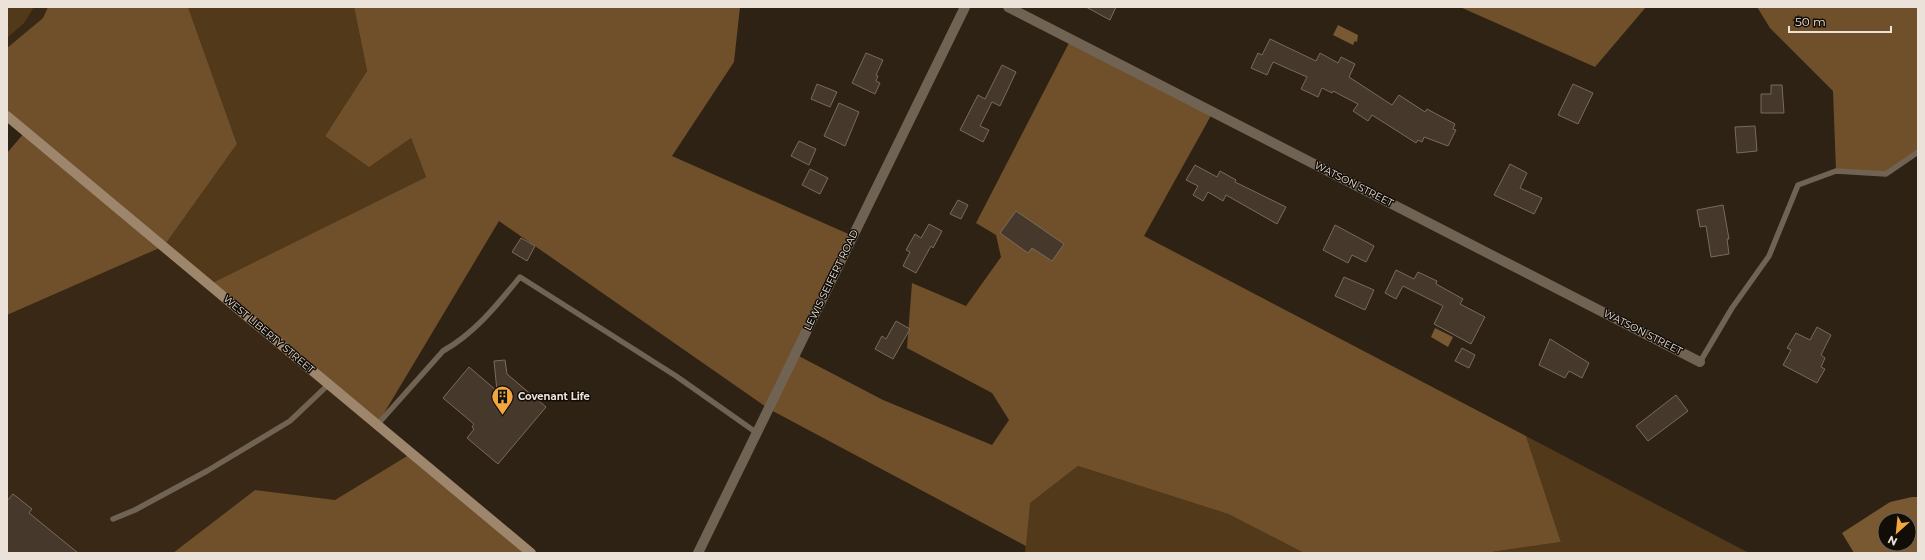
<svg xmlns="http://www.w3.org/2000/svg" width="1925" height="560" font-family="Montserrat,sans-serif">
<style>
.built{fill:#382815}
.green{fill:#513919}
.forest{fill:#6f502a}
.water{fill:#795932;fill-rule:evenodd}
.building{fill:#46392b;stroke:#796b5b}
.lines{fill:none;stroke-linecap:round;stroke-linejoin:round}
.service{stroke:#716353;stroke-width:5.5}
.minor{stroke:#716353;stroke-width:10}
.tertiary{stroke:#716353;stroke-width:10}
.secondary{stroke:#9d866c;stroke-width:10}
.labels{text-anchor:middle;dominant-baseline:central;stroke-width:3;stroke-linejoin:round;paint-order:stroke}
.street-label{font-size:10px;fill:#ebe3da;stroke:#120d07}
.poi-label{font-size:10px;font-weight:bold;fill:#ebe3da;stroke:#120d07;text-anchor:start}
</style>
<rect width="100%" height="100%" fill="#2e2214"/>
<!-- built -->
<path class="built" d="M7 7H48L43 18 7 48Z
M164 246 412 453 335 500 255 490 173 553H7V315Z"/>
<!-- green -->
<path class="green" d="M7 7H34L24 23 7 38Z
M188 7H354L367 71 325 136 411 138 426 177 210 284 164 246 237 144Z
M1526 436 1749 553H1485L1561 542Z
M1078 466 1228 514 1304 553H1025L1029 503Z"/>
<!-- forest -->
<path class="forest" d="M48 7H188L237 144 164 246 7 315V153L25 132 7 116V48L43 18Z
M354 7H740L734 62 672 156 853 236 795 354 883 400 992 445 1009 420 992 393 907 348 912 283 966 306 1001 257 996 235 976 223 1071 39 1213 112 1144 236 1526 436 1561 542 1485 553H1304L1228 514 1078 466 1030 503 1026 546 769 409 499 221 377 425 210 284 426 177 411 138 369 167 325 136 367 71Z
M1460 7H1646L1595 67Z
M1757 7H1918V152L1886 174 1836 171 1833 91 1770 28Z
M412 453 531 553H173L255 490 335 500Z"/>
<!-- water -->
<path class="water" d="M1338 25 1358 35 1357 42 1355 41 1353 45 1333 35Z
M1435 328 1453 337 1448 347 1431 337Z
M1912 497H1918V553H1854L1842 533 1890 502ZM1885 520H1909V544H1885Z"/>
<!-- building -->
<path class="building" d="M1086 7H1116L1110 20Z
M1270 39 1316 61 1320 53 1338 63 1341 57 1355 64 1349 77 1392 105 1399 95 1425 112 1427 109 1455 124 1453 129 1456 130 1448 146 1424 137 1422 142 1418 140 1416 143 1372 115 1368 121 1353 111 1358 104 1333 91 1332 93 1322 88 1318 97 1301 89 1307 77 1273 62 1267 75 1251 68 1258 53 1262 55Z
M866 53 883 60 876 75 878 76 876 81 880 83 875 94 852 83Z
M1002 65 1016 72 1000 106 992 102 980 126 989 130 983 142 960 130 978 95 985 99Z
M817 84 837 92 830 107 811 99Z
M1573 84 1593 93 1578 124 1558 115Z
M1771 85H1782L1784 113H1761V94H1771Z
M839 103 859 112 845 146 824 136Z
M1755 126 1757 151 1737 153 1735 127Z
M799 141 816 149 809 165 791 156Z
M1510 164 1527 173 1520 188 1542 198 1534 214 1494 195Z
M1195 165 1217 177 1220 171 1236 180 1235 182 1286 207 1277 224 1226 195 1223 201 1208 192 1203 201 1193 195 1198 186 1186 180Z
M810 169 828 178 820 194 802 185Z
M958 200 968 205 961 219 950 214Z
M1723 205 1729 239H1727L1729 254 1711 257 1706 226 1700 227 1697 210Z
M1016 211 1064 244 1052 261 1032 248 1028 253 1000 233Z
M929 224 942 231 933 248 931 246 916 273 903 266 910 252 906 250 915 234 921 238Z
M1335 225 1374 246 1366 262 1352 255 1348 263 1323 250Z
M521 238 535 246 527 261 512 252Z
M1396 270 1414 279 1418 272 1437 281 1436 284 1463 299 1460 304 1485 317 1471 344 1434 324 1443 306 1403 286 1396 299 1385 293Z
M1344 277 1374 290 1365 310 1335 296Z
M896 321 910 329 893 359 875 349 882 336 886 339Z
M1817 327 1831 335 1821 355 1825 358 1821 367 1825 369 1817 383 1783 365 1791 350 1787 348 1796 333 1810 340Z
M1550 339 1589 363 1582 378 1569 371 1565 378 1539 365Z
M1462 348 1475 355 1469 368 1455 361Z
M505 360 507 374 546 407 498 464 467 438 474 429 472 427 474 424 443 398 469 367 497 391 494 361Z
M1676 395 1688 411 1648 441 1636 426Z
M13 494 32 509 29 513 78 553H7V501Z"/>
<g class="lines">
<!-- service -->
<path class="service" d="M1700 362 1732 308 1769 256 1798 185 1836 171 1886 174 1918 152
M377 425 443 351C475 333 497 305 520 277L676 376 757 433
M113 519 135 510 207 471 290 421 329 384"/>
<!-- minor -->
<path class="minor" d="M1008 7 1700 362"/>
<!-- tertiary -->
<path class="tertiary" d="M698 553 965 7"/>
<!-- secondary -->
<path class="secondary" d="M7 116 531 553"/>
</g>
<!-- icons -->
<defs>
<symbol id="building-pin" viewBox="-11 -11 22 30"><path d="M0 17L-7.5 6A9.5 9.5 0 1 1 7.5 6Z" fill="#f1a63f" stroke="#120d07"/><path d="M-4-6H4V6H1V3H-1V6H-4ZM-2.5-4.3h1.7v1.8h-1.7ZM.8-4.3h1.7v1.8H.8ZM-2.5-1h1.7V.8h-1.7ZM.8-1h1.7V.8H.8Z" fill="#111"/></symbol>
</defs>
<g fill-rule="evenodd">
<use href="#building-pin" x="490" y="384" width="25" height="34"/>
</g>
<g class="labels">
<!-- street labels -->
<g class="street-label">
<text transform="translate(1354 184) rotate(27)">WATSON STREET</text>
<text transform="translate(831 280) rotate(-64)">LEWIS SEIFERT ROAD</text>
<text transform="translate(1643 332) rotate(27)">WATSON STREET</text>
<text transform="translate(269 334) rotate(40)">WEST LIBERTY STREET</text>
</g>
<!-- poi labels -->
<g class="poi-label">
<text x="518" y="396">Covenant Life</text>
</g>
</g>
<!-- border -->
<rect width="1925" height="560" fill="none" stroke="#ebe3da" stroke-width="16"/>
<!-- north arrow -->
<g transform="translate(1897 532) rotate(207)"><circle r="19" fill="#120d07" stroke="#69635b"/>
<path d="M0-3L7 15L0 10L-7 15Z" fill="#f1a63f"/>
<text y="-6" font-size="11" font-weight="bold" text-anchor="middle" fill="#ebe3da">N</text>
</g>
<!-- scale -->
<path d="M1789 26v6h102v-6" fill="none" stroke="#ebe3da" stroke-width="2"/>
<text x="1795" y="26" font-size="12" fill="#ebe3da" stroke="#120d07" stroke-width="3" paint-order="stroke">50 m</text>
</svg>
